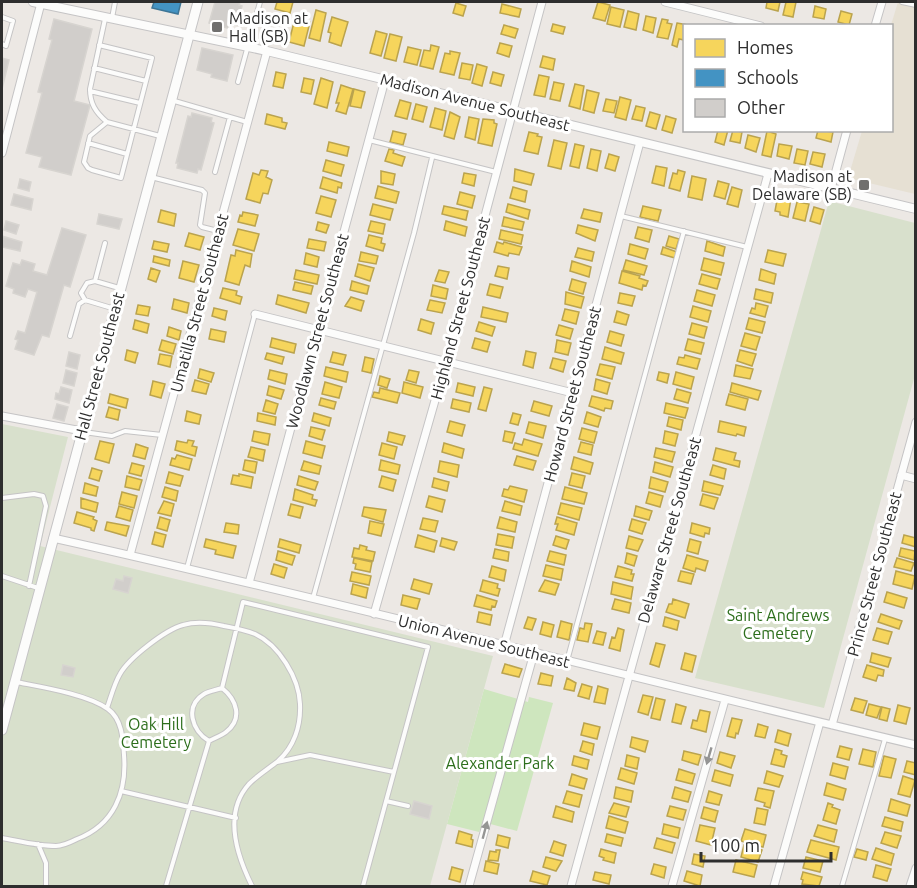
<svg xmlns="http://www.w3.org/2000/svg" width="917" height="888" font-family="Ubuntu,sans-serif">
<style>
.education{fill:#e6e0d3}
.green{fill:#cee6be}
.cemetery{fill:#d8e0cc}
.homes{fill:#f6d55c;stroke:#baa34e;stroke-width:1.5}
.schools{fill:#4393c3;stroke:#3d7596;stroke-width:1.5}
.building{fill:#d1cecb;stroke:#d7d4d0;stroke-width:1.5}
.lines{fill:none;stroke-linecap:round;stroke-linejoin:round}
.service-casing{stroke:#c5c4c5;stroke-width:6}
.minor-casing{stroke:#c5c4c5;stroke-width:9}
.tertiary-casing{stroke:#c5c4c5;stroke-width:10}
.secondary-casing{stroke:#c5c4c5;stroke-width:11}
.service{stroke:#fcfcfb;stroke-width:4}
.minor{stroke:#fcfcfb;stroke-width:7}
.tertiary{stroke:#fcfcfb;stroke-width:8}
.secondary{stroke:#fcfcfb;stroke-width:9}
.oneway{fill:#959594}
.poi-dot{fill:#706f6e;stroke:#fff;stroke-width:2}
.labels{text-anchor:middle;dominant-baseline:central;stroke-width:6;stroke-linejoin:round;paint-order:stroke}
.poi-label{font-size:16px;fill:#2e2e2e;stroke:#fff;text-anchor:start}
.street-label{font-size:16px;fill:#2e2e2e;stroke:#fff}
.park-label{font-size:16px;fill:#2c6e1b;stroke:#fff}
</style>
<rect width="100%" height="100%" fill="#ece8e4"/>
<!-- education -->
<path class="education" d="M898 2H915V194L848 178 862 131 892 130 891 25Z"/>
<!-- green -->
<path class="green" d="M484 689 528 702 529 697 553 703 517 831 483 822 479 832 447 824Z"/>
<!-- cemetery -->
<path class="cemetery" d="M829 201 915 223V375L824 708 695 678Z
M2 424 68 437 40 546 493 656 430 886H2Z"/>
<!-- homes -->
<path class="homes" d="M277 2H293L290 13 275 9Z
M598 2 610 5 605 21 593 18Z
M767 2H780L778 11 766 8Z
M786 2H796L793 17 783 15Z
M456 3 466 6 463 16 453 13Z
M502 4 521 9 519 17 500 13Z
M815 6 826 9 824 19 813 17Z
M611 7 624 10 620 27 607 24Z
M316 10 326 13 320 41 309 38Z
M628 11 639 14 636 30 624 27Z
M841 11 852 14 849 25 838 22Z
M646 16 656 18 653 33 643 30Z
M332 17 348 22 341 46 329 42 331 33 328 32Z
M295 18 310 22 304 46 289 42Z
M662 19 668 20 667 23 672 24 668 39 657 37Z
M677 23 688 25 684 26V40L679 39 677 47 672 45Z
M553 24 565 27 563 34 551 31Z
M504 25 518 29 515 38 501 34Z
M376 31 387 34 381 56 370 53Z
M390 34 402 37 396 61 384 58Z
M500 43 512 46 509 57 497 53Z
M431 45 439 47 433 69 420 66 424 50 430 51Z
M408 47 421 50 417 65 404 62Z
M450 51 460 53 454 75 440 72 445 53 450 54Z
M543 56 555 59 553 70 540 67Z
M462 63 473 65 470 80 459 78Z
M477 64 487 67 482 86 472 83Z
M276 72 286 74 283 88 273 86Z
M493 72 504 75 501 86 490 83Z
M539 75 549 77 545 97 534 95Z
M304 78 314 80 311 94 301 92Z
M321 78 333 82 327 108 314 104Z
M554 82 564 84 560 101 550 99Z
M575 84 584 86 580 109 569 106Z
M341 85 353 89 346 114 336 111 339 103H336Z
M354 89 365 92 361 108 350 106Z
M587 90 599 93 594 113 583 110Z
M620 97 631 100 626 120 615 117Z
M606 99 617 101 614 113 603 111Z
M400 100 411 103 407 119 395 116Z
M416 104 427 107 423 122 412 119Z
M636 106 645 108 642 121 632 119Z
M435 108 446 111 442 130 430 127Z
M450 112 460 117 454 139 444 136Z
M650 112 660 115 656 129 646 126Z
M267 114 282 118V122L287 123 285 129 265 124Z
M666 116 676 119 672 133 662 130Z
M469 117 479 119 475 140 465 137Z
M483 119 494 120V123L497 124 492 146 478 143Z
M718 130H728L724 145 715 142Z
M733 130 742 132 740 143 730 141Z
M818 130 833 132 831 142 816 138Z
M393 131 406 134 403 145 390 142Z
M767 131 776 134 771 157 762 155Z
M529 132 538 134 537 136 542 137 538 154 524 151Z
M748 135 760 138 756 152 745 148Z
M554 140 567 143 561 169 548 166Z
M329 142 349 147 347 156 327 151Z
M575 144 584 146 579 168 570 166Z
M779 144 792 146 789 159 777 156Z
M389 149 394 150 393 153 405 157 402 166 385 161Z
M591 149 601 151 597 171 587 168Z
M797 149 808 151 805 165 794 163Z
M813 152 825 154 822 167 810 164Z
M609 154 619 157 615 171 605 168Z
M326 160 344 165 341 176 323 171Z
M656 166 667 168 664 186 652 183Z
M515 169 534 174 531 185 514 181Z
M261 170 268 171 266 177 272 180 268 194 263 193 260 203 246 199 253 173 259 175Z
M678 170 685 172 680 191 669 188 673 173 677 174Z
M381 171 395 174 393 185 381 183Z
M464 173 476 175 474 186 462 183Z
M692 176 706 179 702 200 688 197Z
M323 177 342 183 341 188 338 187 337 193 320 188Z
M718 181 729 184 725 199 714 196Z
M378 186 399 192 396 203 375 198Z
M513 187 527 191 525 202 510 198Z
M732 187 742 190 738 207 727 204Z
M460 192 475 196 472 208 457 204Z
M778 195 791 198 788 217 780 215V212L775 211Z
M321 196 336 200 331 217 316 213Z
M797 202 809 204 805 221 793 218Z
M373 204 393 209 390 220 370 215Z
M508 204 530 210 528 219 506 212Z
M444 206 468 211 466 220 442 214Z
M643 206 661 210 658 221 640 217Z
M814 207 824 210 820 224 810 221Z
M584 209 602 213 600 222 581 218Z
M161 210 176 214 174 226 158 222Z
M243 212 258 215 255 226 238 222 240 215 242 216Z
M504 217 524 222 522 230 502 226Z
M371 221 385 224 383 234 368 231Z
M446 221 467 227 465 236 444 230Z
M318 222 329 225 326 233 316 230Z
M578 225 598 230 595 241 576 233Z
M638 227 652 230 649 242 635 238Z
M238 229 259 234 254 251 233 245Z
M501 230 523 235 521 244 499 239Z
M189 233 204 237 200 250 185 246Z
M369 235 382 238 381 243 385 244 383 251 366 246Z
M669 236 679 239 676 249 666 246Z
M309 239 326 242 324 251 307 248Z
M154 241 169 244 167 252 152 249Z
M707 241 725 247 723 256 705 251Z
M497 242 503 244 504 242 522 247 519 255 509 253 508 256 494 252Z
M630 244 648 249 645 259 628 254Z
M663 247 677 252 675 258 661 254Z
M578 248 594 252 592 261 575 257Z
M236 250 252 254 250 267 245 265 239 285 225 281 231 255 235 256Z
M768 250 786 254 783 266 765 262Z
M361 252 378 256 376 264 359 261Z
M306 253 319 257 317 267 304 264Z
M154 256 170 260 169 266 153 262Z
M704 258 724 263 721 275 701 270Z
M626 260 647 266 644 275 623 270Z
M183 261 199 265 194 282 179 278Z
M572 261 591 267 589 277 570 271Z
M358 264 374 268 370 281 355 276Z
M498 266 509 268 507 279 495 276Z
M151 268 160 271 156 282 148 279Z
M761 269 776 274 774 284 759 280Z
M296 270 319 275 317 284 294 279Z
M439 270 449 272 445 283 435 281Z
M622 271 640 276 639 278 648 281 646 286 643 285 642 290 619 283Z
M702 274 720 279 717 289 699 284Z
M572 279 586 283 583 294 569 290Z
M352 281 369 286 367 294 350 290Z
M295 282 313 286 311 294 293 290Z
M490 284 503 287 500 298 487 295Z
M433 285 448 289 446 299 431 296Z
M223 288 237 291 236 295 242 297 240 304 220 298Z
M756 289 773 293 771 303 754 299Z
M697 290 715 295 712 306 694 301Z
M566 292 584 297 581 308 565 304Z
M620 293 635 296 632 306 618 303Z
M278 295 309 303 306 313 276 304Z
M351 297 364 301 361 311 345 306Z
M174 299 189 303 187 313 172 309Z
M430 300 445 303 442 313 427 310Z
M756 303 768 306 765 317 750 313 752 308 755 309Z
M138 305 150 307 148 316 136 314Z
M693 306 711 311 708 322 690 317Z
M483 307 508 313 506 322 481 317Z
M214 308 227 311 225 320 212 316Z
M565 309 579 312 576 324 562 320Z
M617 311 629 315 626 325 614 322Z
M749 318 765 322 762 333 746 329Z
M421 319 434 323 431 334 418 330Z
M135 320 149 324 147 333 133 329Z
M479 322 495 327 492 336 476 331Z
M692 323 707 327 704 338 689 334Z
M559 325 573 329 570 339 556 335Z
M169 327 181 331 179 340 167 336Z
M211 329 226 332 224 342 209 339Z
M610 331 624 335 621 346 607 342Z
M745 333 760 337 756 350 741 346Z
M272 338 296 344 294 353 270 347Z
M475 338 490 342 487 352 472 348Z
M688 339 704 343 701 354 685 350Z
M162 340 176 344 173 354 159 350Z
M557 340 571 343 568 355 555 352Z
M605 347 624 353 621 364 602 359Z
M127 350 138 353 135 363 125 360Z
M740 350 756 354 752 366 737 361Z
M526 351 536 353 533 368 523 365Z
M333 352 346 355 343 365 330 362Z
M267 353 284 357 282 364 265 359Z
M160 354 172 356 170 367 158 364Z
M685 355 700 359 697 369 677 364 679 357 684 358Z
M365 357 374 359 371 373 362 371Z
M553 358 566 361 563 372 550 368Z
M600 364 615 367 612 379 597 375Z
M736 365 753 369 750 379 734 376Z
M326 367 348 372 346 382 324 376Z
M200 369 214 373 211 382 198 378Z
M270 370 287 374 285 384 268 379Z
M409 370 419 372 416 383 406 380Z
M659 372 669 374 667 383 657 380Z
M676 372 694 377 691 389 673 384Z
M380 376 390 379 387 388 378 385Z
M596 379 610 383 607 394 594 390Z
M195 380 209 384 206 394 192 391Z
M153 381 165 384 161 398 150 395Z
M325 382 342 387 339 398 322 394Z
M404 382 423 387 420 398 402 393Z
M458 383 475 387 473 396 456 392Z
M732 383 761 391 758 400 730 392Z
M269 386 284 390 281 399 267 395Z
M484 387 492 389 486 411 478 409Z
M380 388 400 393 397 403 372 397 374 392 379 393Z
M677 389 691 393 688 403 674 399Z
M110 394 128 399 126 408 108 403Z
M729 394 748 399 745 410 726 405Z
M592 396 613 401 611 409 605 408 604 411 589 406Z
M321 398 336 402 334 409 319 405Z
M453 399 471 403 469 412 451 408Z
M266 400 278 404 275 414 263 411Z
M534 401 552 406 549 416 531 411Z
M666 403 688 408 685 418 664 413Z
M109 407 120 410 118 420 106 417Z
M187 411 201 415 199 424 185 421Z
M587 412 601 417 598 427 584 423Z
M258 413 276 417 275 425 257 421Z
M314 413 331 418 329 426 312 421Z
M513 413 521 415 518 425 510 423Z
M669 417 683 420 681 430 667 426Z
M450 421 465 425 462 436 447 432Z
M720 421 746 427 744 436 737 434 736 436 718 432Z
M529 422 546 426 543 438 526 433Z
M311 427 325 430 322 440 309 436Z
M582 428 597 432 594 443 579 439Z
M254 431 270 434 268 445 252 441Z
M505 431 515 433 512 443 503 441Z
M665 431 678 434 675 446 663 443Z
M389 432 405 436 402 445 387 441Z
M524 439 542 444 538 456 513 449 515 443 522 445Z
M188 440 194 441 192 446 197 447 195 456 175 450 177 441 187 443Z
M100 441 114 444 109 463 95 459Z
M306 441 325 446 322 458 303 453Z
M581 442 593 445 591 455 578 452Z
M382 443 397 447 394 459 379 455Z
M444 443 464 449 462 458 442 452Z
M136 444 148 448 145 459 133 456Z
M251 447 265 450 263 461 248 457Z
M656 448 675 452 672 462 654 457Z
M716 448 736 453 734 460 740 461 739 467 713 460Z
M177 455 192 459 189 470 170 465 172 458 175 459Z
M517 456 536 461 533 470 514 465Z
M574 457 593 463 590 474 571 469Z
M245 460 257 462 255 473 243 470Z
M381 460 400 465 398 474 379 470Z
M304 461 321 466 319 474 301 470Z
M440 461 459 465 457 477 438 472Z
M655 462 673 467 670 477 653 472Z
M132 463 144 466 141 476 129 473Z
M713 465 726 469 724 479 710 475Z
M92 468 102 471 99 481 89 478Z
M169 472 183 476 180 486 166 483Z
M572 473 585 476 582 488 569 485Z
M239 474 253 477 251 488 231 484 233 475 239 476Z
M127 476 142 480 139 490 125 487Z
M299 476 318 482 315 490 297 485Z
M382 476 396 480 393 491 379 487Z
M651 477 668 482 665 492 649 488Z
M434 478 449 482 447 491 432 487Z
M704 481 723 486 720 495 702 491Z
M85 483 98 487 96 496 83 493Z
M510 486 527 490 524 502 502 496 504 489 508 490Z
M165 487 178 491 176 501 162 497Z
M565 487 587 493 584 504 562 499Z
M295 489 313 495 312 499 317 500 315 506 293 500Z
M122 492 137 496 134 508 119 504Z
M649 492 663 496 660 507 646 503Z
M703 494 718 498 714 509 700 505Z
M429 496 445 500 442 512 426 507Z
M81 498 98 503 96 512 81 508Z
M164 501 174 504 171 516 158 513Z
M505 501 522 506 520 515 502 511Z
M561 503 582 508 579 520 558 514Z
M291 504 303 507 300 518 288 515Z
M119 506 133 510 130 521 116 517Z
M636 506 652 511 649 520 634 516Z
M364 507 386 510 383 522 362 516Z
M77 512 94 517 93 519 97 521 94 531 91 530V528L74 523Z
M160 517 170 520 167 531 157 528Z
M500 517 517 522 515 532 497 528Z
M557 517 577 523 574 535 556 530 558 524H555Z
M423 518 438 521 435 532 420 529Z
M632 519 646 523 642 534 629 530Z
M370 521 384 524 381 536 368 533Z
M107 522 129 526 126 536 105 530Z
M226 523 239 525 238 534 224 532Z
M692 523 710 528 709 534 705 533 704 537 690 533Z
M155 532 166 535 163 547 152 544Z
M498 534 514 537 512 548 496 545Z
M418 535 437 541 434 552 415 547Z
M904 535 916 538V547L902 543Z
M556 536 569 540 566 549 553 545Z
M629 536 643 540 638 551 626 548Z
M442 538 457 542 454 550 440 546Z
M206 539 236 546 233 558 215 554 216 550 204 547Z
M280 539 301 545 299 553 278 547Z
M690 539 701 542 698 554 687 551Z
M360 545 367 547 366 550 375 552 373 561 352 557 354 548 359 549Z
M901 548 915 551 914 560 899 556Z
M495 549 509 552 508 561 493 558Z
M278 551 295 556 292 565 276 560Z
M550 551 566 555 564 565 547 561Z
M627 553 637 556 634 566 625 563Z
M687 555 708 561 705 571 696 568 695 572 683 568Z
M354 558 372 562 370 572 355 569 356 564 353 563Z
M897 558 914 563 911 571 894 567Z
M274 564 287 568 284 578 271 574Z
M546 565 563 569 561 580 543 576Z
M492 566 506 570 504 581 489 577Z
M618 566 632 570 631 574H634L632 581 615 577Z
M681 571 694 574 691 584 678 581Z
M896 571 915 576 912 589 893 584Z
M352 572 371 576 369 585 350 581Z
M414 579 432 584 429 594 411 589Z
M483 580 498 584 497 588 500 589 498 596 480 591Z
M545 580 559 584 555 595 539 591Z
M613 582 633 587 631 599 611 594Z
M353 584 368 588 366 598 351 594Z
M887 592 907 598 904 608 884 602Z
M403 595 420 599 417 609 401 605Z
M477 595 497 601 495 607 492 606 491 610 474 606Z
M615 599 631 603 629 613 612 609Z
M673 599 689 604 685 618 666 612 669 604H672Z
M479 612 492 615 490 625 477 622Z
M881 614 902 621 899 629 878 622Z
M528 617 536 619 532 630 524 628Z
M665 617 679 621 677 630 663 626Z
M561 621 572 624 569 640 557 637Z
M543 622 554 625 551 637 540 634Z
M585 623 592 624 588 642 577 640 580 628 584 629Z
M618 628 624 630 620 651 609 648 612 637 615 638Z
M877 628 892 632 888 644 873 640Z
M597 631 606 633 603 645 593 643Z
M656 643 665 645 659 667 650 664Z
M685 653 696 656 692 672 681 669Z
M872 653 891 658 888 667 870 662Z
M505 664 522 669 519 677 502 673Z
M867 665 884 670 883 676 878 675 876 681 863 677Z
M541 673 553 676 551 686 538 684Z
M567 678 576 683 574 691 564 689Z
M582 684 592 687 589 699 578 696Z
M598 686 608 689 605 704 594 702Z
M643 695 653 697 648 715 638 712Z
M656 698 665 700 660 720 651 718Z
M855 698 867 701 863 713 851 710Z
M676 704 686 707 681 724 672 722Z
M869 704 881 707 877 718 866 715Z
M898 705 910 708 906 724 894 721Z
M882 707 890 709 887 721 879 719Z
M700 710 710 712 706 732 691 728 693 720 697 721Z
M732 718 742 720 738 734 736 733 735 738 727 736Z
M584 723 600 727 597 739 581 735Z
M758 724 768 727 765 738 755 736Z
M778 730 791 734 788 746 775 742Z
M632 737 648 741 645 752 630 747Z
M583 741 594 744 592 755 580 751Z
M840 746 852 749 849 760 837 757Z
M775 749 782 751 781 754 787 756 784 767 771 764Z
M863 749 876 752 873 767 859 764Z
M684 751 701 755 698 765 682 760Z
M720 752 735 756 731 768 717 763Z
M627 755 639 758 637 769 625 766Z
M574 756 589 760 587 769 572 765Z
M884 756 896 759 891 778 879 776Z
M907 761 916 763V775L904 772Z
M833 763 848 767 845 779 830 775Z
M621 768 637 773 634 784 618 779Z
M679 769 695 774 692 784 676 780Z
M715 770 733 775 730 786 712 781Z
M767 771 783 776 779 787 764 783Z
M572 774 587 779 584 789 569 785Z
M903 776 915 780 910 797 898 794Z
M827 783 846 789 843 800 824 795Z
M616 787 633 791 631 802 614 798Z
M675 787 691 792 688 802 672 798Z
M758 788 774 791 770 808 764 806 765 803 755 800Z
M567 791 582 795 579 807 563 803Z
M709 791 722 795 719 805 706 802Z
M891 799 910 805 907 816 888 811Z
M614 803 629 807 626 817 609 813Z
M828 803 833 805 832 807 840 810 836 824 823 820Z
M556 806 574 812 572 822 553 817Z
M670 806 686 810 683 820 667 816Z
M704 807 718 811 715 822 701 818Z
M757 808 768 810 765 825 754 823Z
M609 816 628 822 625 833 606 828Z
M885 817 903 822 901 831 882 826Z
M664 824 680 828 678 838 662 834Z
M700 825 715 828 711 845 696 841Z
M818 825 837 830 834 842 814 836Z
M745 829 766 835 763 847 741 841Z
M459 831 472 835 471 839 473 840 472 847 456 843Z
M885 832 901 836 897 848 881 843Z
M607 834 623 838 621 846 605 842Z
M498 835 510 838 508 848 496 845Z
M657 838 675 843 672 853 654 848Z
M811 840 839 847 836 860 807 852Z
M554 841 566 845 563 856 550 852Z
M744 845 762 850 758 862 741 857Z
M876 848 894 854 891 865 872 859Z
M601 849 616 853 614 863 603 860 604 858 599 856Z
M857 849 868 852 866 860 854 857Z
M496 850H500L498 861 488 860 490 851 496 852Z
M694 854 705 856 703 867 692 864Z
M546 857 562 861 556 871 543 867Z
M806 857 823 861 820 872 803 868Z
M736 860 757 865 754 877 733 872Z
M486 861 499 864 497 874 484 871Z
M654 864 666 867 664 878 651 874Z
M876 865 891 869 887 881 873 877Z
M452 867 463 870 460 882 449 879Z
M533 871 550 876 547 885 530 881Z
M687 871 702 875 700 886 684 881Z
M595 872 611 875 609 884 593 880Z
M803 872 822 877 819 886 802 884 803 880 801 879Z"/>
<!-- schools -->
<path class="schools" d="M154 2H181L178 14 152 8Z"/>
<!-- building -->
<path class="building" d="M215 2H240L239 5 242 6 237 25 232 24 231 29 209 23Z
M54 19 92 29 74 101 90 105 71 175 39 167 42 157 26 153 42 93 38 92 52 40 49 39Z
M202 48 233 55 227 81 211 77 212 74 197 70Z
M2 58 9 60 2 89Z
M192 113 212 118 211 122 214 123 201 170 198 169 197 173 177 168 178 163H176L188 116 191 117Z
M20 179 31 182 29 191 18 188Z
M14 194 33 199 31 210 11 205Z
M99 214 122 219 119 229 97 224Z
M6 221 19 225 16 234 4 230Z
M62 228 86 235 70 287 64 285 49 337 42 335 34 355 15 349 18 340 15 339 18 331 25 333 37 292 28 289 25 297 13 293 14 289 6 286 13 263 20 265 22 260 35 264 33 271 47 275Z
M2 236 22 242 20 251 2 247Z
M69 352 80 355 77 369 66 366Z
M66 370 77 373 74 386 63 383Z
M61 387 72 390 69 403 55 399 56 393 59 394Z
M57 404 68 407 64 421 53 418Z
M124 576 132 578 128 593 113 589 116 579 123 581Z
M63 665 75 668 73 677 61 675Z
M414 801 432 806 429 819 410 814Z"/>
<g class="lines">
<defs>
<path id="service" d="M902 2 916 5
M2 17 13 21 6 46 2 44
M112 18 115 2
M105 19 90 89C90 103 95 112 107 122L160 136
M99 45 152 58 121 178 92 170 88 168 84 162 90 136 107 122
M94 68 146 81
M238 82 260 2
M90 91 140 103
M171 100 247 122
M369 140 496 172
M88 143 127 154
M215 172 230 117
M151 177 202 190 205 193 200 225 202 227 218 231
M621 216 747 247
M95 281 105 243
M115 309 85 300 81 293 87 283 95 281 119 288
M70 336 79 304 85 300
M84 432 112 436 125 431 162 435
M2 498 34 494 43 496 46 506 29 586
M187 568 255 314
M2 576 38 588
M313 598 414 233 432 158
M567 661 684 231
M107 708C111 697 114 684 120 674 129 658 165 630 183 625 196 621 212 623 224 626 235 628 245 630 255 634 279 645 299 678 300 704 301 726 294 747 278 761 268 769 258 775 249 784 223 813 237 856 252 886
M209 741C192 731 184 706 204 694 209 691 216 690 222 688
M277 762 310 755 394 772
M121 791 236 818
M386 801 408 806
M2 838C19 841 38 846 56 846 63 846 71 842 77 839 114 825 127 792 124 755 123 739 122 719 108 709 87 694 41 687 16 682
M38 844 46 863V886
M166 886 209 741C214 738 221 736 226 732 243 719 237 700 222 688L243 602 428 647 363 886
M842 886 885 739"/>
<path id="minor" d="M665 2 761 26
M875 26 882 2
M2 153 41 3
M831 189 847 130
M255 314 573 393
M2 416 82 431
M901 475 916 479
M53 538C341 602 628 677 916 745
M130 555 267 51
M249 583 385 80
M374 614 446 362 542 2
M504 646 640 142
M832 725 916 422
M469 886 534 653
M571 886 768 174
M672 886 725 700
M774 886 820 722
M910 886 916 868"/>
<path id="tertiary" d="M33 2 267 51 916 209"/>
<path id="secondary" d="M2 730 198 2"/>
</defs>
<!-- service casing -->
<use href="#service" class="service-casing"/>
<!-- minor casing -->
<use href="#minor" class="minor-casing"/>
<!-- tertiary casing -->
<use href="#tertiary" class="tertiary-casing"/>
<!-- secondary casing -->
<use href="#secondary" class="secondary-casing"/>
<!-- service -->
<use href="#service" class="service"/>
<!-- minor -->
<use href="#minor" class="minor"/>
<!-- tertiary -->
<use href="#tertiary" class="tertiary"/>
<!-- secondary -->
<use href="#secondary" class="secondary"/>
</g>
<!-- one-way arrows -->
<defs><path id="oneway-solid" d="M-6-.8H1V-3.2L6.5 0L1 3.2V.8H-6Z" transform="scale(1.5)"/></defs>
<g class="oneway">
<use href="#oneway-solid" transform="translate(709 756) rotate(106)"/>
<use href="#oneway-solid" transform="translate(485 830) rotate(-75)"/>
</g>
<!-- markers -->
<g class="poi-dot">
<rect x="211" y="21" width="12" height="12" rx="3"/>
<rect x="858" y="179" width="12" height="12" rx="3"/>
</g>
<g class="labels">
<!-- poi labels -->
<g class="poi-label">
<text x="229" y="18">Madison at<tspan x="229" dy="18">Hall (SB)</tspan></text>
<text x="852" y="176" text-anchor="end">Madison at<tspan x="852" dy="18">Delaware (SB)</tspan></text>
</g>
<!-- street labels -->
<g class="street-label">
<text transform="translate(475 102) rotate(14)">Madison Avenue Southeast</text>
<text transform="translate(199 303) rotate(-75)">Umatilla Street Southeast</text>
<text transform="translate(460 308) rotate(-75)">Highland Street Southeast</text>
<text transform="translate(317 331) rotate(-75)">Woodlawn Street Southeast</text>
<text transform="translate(99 366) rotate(-75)">Hall Street Southeast</text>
<text transform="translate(572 394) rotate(-75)">Howard Street Southeast</text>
<text transform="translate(669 530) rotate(-74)">Delaware Street Southeast</text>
<text transform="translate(874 574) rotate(-75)">Prince Street Southeast</text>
<text transform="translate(484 641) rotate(14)">Union Avenue Southeast</text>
</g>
<!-- park labels -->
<g class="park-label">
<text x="778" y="615">Saint Andrews<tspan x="778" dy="18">Cemetery</tspan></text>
<text x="156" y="724">Oak Hill<tspan x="156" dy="18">Cemetery</tspan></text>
<text x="500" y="763">Alexander Park</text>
</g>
</g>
<!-- border -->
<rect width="917" height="888" fill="none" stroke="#2e2e2e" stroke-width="6"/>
<!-- legend -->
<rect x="683" y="24" width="210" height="108" fill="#ffffff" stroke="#ababab" stroke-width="1.5"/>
<rect x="695" y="39" width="30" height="18" fill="#f6d55c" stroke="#ababab" stroke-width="1.5"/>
<text x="737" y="54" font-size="18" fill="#2e2e2e">Homes</text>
<rect x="695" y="69" width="30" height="18" fill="#4393c3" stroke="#ababab" stroke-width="1.5"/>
<text x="737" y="84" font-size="18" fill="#2e2e2e">Schools</text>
<rect x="695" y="99" width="30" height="18" fill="#d1cecb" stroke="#ababab" stroke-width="1.5"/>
<text x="737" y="114" font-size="18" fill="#2e2e2e">Other</text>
<!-- scale -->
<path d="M701 852v9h130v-9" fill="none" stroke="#2e2e2e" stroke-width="3"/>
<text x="710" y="852" font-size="18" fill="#2e2e2e" stroke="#ffffff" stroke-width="4.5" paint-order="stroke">100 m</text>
</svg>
